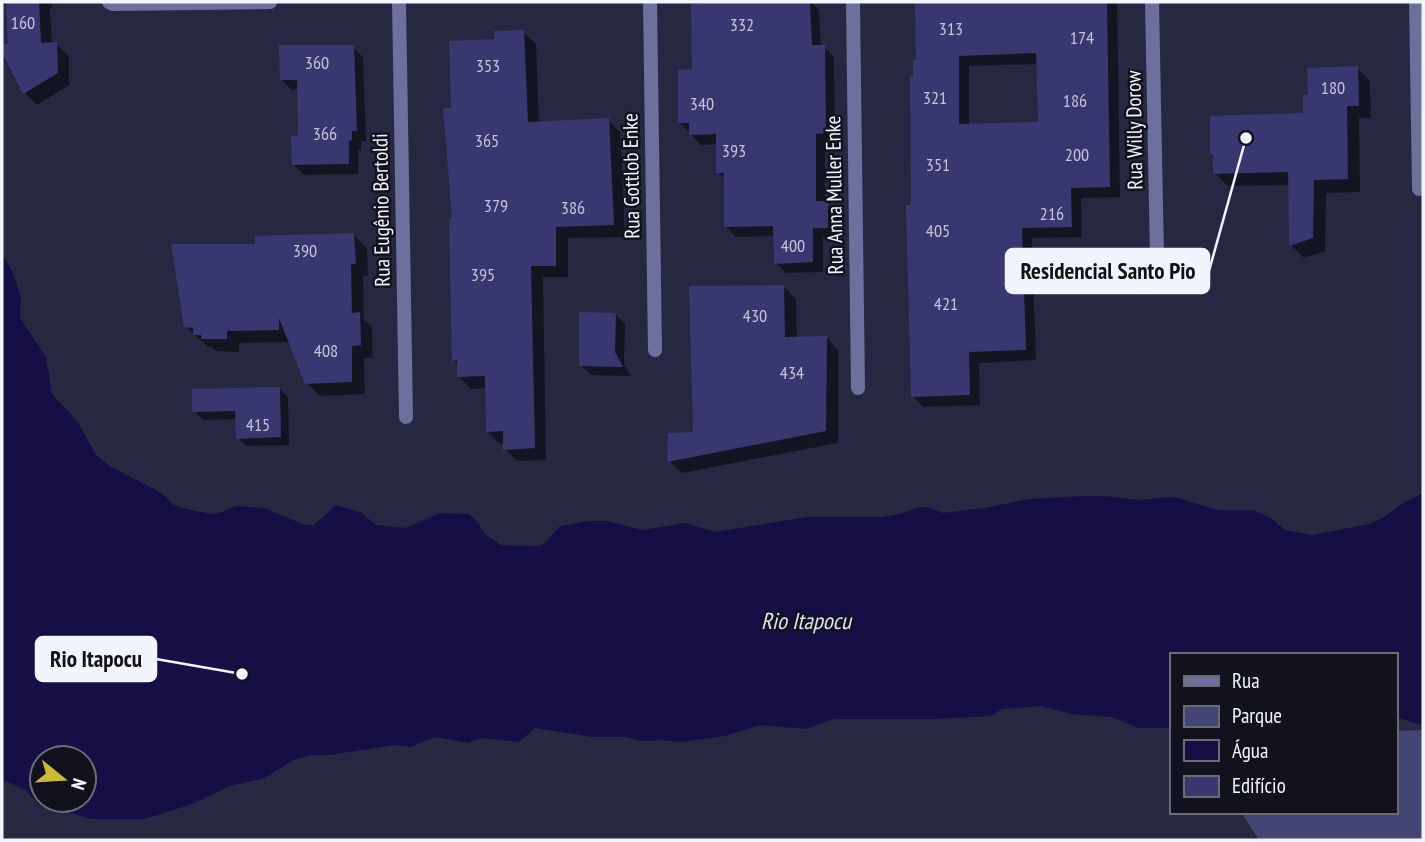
<svg xmlns="http://www.w3.org/2000/svg" width="1425" height="842" font-family="'PT Sans Narrow',sans-serif">
<style>
.green{fill:#434574}
.water{fill:#160f45;fill-rule:evenodd}
.shadow{fill:#0007;fill-rule:evenodd}
.building{fill:#383770;fill-rule:evenodd}
.lines{fill:none;stroke-linecap:round;stroke-linejoin:round}
.minor{stroke:#6d709d;stroke-width:14}
.labels{text-anchor:middle;dominant-baseline:central;stroke-width:5;stroke-linejoin:round;paint-order:stroke}
.number-label{font-size:18px;fill:#c4c5da}
.street-label{font-size:21px;fill:#f2f4fe;stroke:#11121e}
.water-label{font-size:23px;font-style:italic;fill:#dfe1f3;stroke:#11121e}
.leader{fill:none;stroke:#f2f4fe;stroke-width:2.5}
.callout-dot{fill:#f2f4fe;stroke:#11121e;stroke-width:2.5}
.callout{fill:#f2f4fe;stroke:#f2f4fe;stroke-width:2.5}
.callout-label{font-size:23px;text-anchor:middle;font-weight:bold;fill:#111}
</style>
<rect width="100%" height="100%" fill="#262842"/>
<!-- green -->
<path class="green" d="M1423 730V840H1259L1241 812H1395V731Z"/>
<!-- water -->
<path class="water" d="M2 254 11 269 21 297 20 318 46 357 52 394 78 422 96 455 111 467 160 492 174 505 183 508 210 514 219 513 236 506 264 508 305 525H314L336 505 362 513 376 525 406 528 440 513 469 514 476 520 486 535 501 545 531 546H540L547 541 560 526 588 521H607L642 530 686 523 715 532 807 517H882L900 514 919 507H928L943 513 984 508 1029 499 1084 496H1104L1140 500 1168 497 1178 498 1217 510H1254L1271 518 1285 530 1312 535 1369 524 1386 516 1401 504 1423 493V723L1418 724 1395 717V655H1171V728H1139L1111 717 1071 714 1041 706 1002 709 991 716 936 719H834L806 729 760 725 725 736 681 742 662 740 642 741 624 737H592L535 728 519 742 481 738 468 743 435 737 411 747 395 745 329 755H311L293 760 265 778 230 786 192 804 145 819H91L52 807H42L25 790 2 779ZM42 758H84V800H42Z"/>
<!-- shadow -->
<path class="shadow" d="M8 2H52V8H50L52 44H56L69 56V85L37 105 25 93 2 48 10 46Z
M723 2H811L819 10 821 47H824L834 57 835 143 825 144V203L837 213 838 237H823V272L786 273 776 263 775 236 736 237 726 227V180L718 172V144L701 145 680 123 694 71Z
M916 2H1117L1120 197 1081 198 1082 237 1032 238 1036 360 979 363 980 405 923 407 913 396V207L917 62ZM1038 64 1040 123 969 125V66Z
M523 32 536 44 539 123 608 120 620 132 625 237 568 238V277H543L546 460 517 461 505 449V443L500 444 488 432 487 388 471 389 459 377V365L454 360 453 110 496 41Z
M353 47 363 57 366 141H361V150H358V174L304 175 294 165 300 137 299 89 292 90 282 80Z
M1357 68 1370 81 1371 118H1359L1360 192 1326 193 1325 251 1304 258 1291 245 1290 185 1228 186 1215 173 1305 115Z
M354 235 367 248 368 276H363L364 319 372 327 373 358H364L365 394 320 396 307 383 291 342 239 343V352L216 351 212 347H208L186 327 257 245Z
M783 286 796 299 797 338 826 337 838 350V443L682 473 669 461 695 434Z
M615 314 625 324 624 364 631 376 591 375 581 365Z
M280 389 288 397 289 445 246 446 238 438 237 419 203 420 194 411Z"/>
<!-- building -->
<path class="building" d="M6 2H39L41 43 57 42 58 73 23 94 2 52V44H8Z
M727 2H810L812 45H825L826 133 816 134V201H828V228H813V262L774 264 773 226 724 227V173H716V134L689 135V123H678V70L692 69 691 4Z
M915 2H1107L1110 187 1071 188 1072 227 1022 228 1026 350 969 352 970 395 911 397 906 205H911L910 76H913V60H916ZM1036 53 1038 122 959 124V56Z
M524 30 528 122 609 118 614 225 556 227V266H531L535 448 503 450V431L486 432 485 376 457 377V360L452 361 449 220 452 217 443 108H451L449 41 494 39V31Z
M279 45H354L357 131H352V140L349 141V164L292 165 291 136 298 135 297 80H280Z
M1358 66 1359 106H1347L1348 179 1314 180 1313 238 1289 246 1288 172 1213 174V155L1210 154V116L1303 113V95H1308L1307 68Z
M354 233 356 264H351L352 313 360 312 361 345 352 346V382L305 384 279 318V330L227 331V339H201V335H193V328L184 327 171 244H255V236Z
M784 285 785 337 827 336 826 431 667 462 668 433 693 432 689 286Z
M579 312 616 313 615 352 623 367 579 366Z
M280 387 281 437 236 439 235 411 192 412V389Z"/>
<g class="lines">
<!-- minor -->
<path class="minor" d="M109 2 113 4 270 2
M399 2 406 417
M650 2 655 350
M853 2 858 388
M1152 2 1157 257
M1416 2 1419 189"/>
</g>
<g class="labels">
<!-- number labels -->
<g class="number-label">
<text x="23" y="22">160</text>
<text x="742" y="24">332</text>
<text x="951" y="28">313</text>
<text x="1082" y="37">174</text>
<text x="317" y="62">360</text>
<text x="488" y="65">353</text>
<text x="1333" y="87">180</text>
<text x="935" y="97">321</text>
<text x="1075" y="100">186</text>
<text x="702" y="103">340</text>
<text x="325" y="133">366</text>
<text x="487" y="140">365</text>
<text x="734" y="150">393</text>
<text x="1077" y="154">200</text>
<text x="938" y="164">351</text>
<text x="496" y="205">379</text>
<text x="573" y="207">386</text>
<text x="1052" y="213">216</text>
<text x="938" y="230">405</text>
<text x="793" y="245">400</text>
<text x="305" y="250">390</text>
<text x="483" y="274">395</text>
<text x="946" y="303">421</text>
<text x="755" y="315">430</text>
<text x="326" y="350">408</text>
<text x="792" y="372">434</text>
<text x="258" y="424">415</text>
</g>
<!-- street labels -->
<g class="street-label">
<text transform="translate(1134 130) rotate(-91)">Rua Willy Dorow</text>
<text transform="translate(631 176) rotate(-91)">Rua Gottlob Enke</text>
<text transform="translate(834 195) rotate(-91)">Rua Anna Muller Enke</text>
<text transform="translate(381 210) rotate(-91)">Rua Eugênio Bertoldi</text>
</g>
<!-- water labels -->
<g class="water-label">
<text x="806" y="620">Rio Itapocu</text>
</g>
</g>
<!-- callouts -->
<path class="leader" d="M1246 138L1209 271M242 674L156 659"/>
<g class="callout-dot">
<circle cx="1246" cy="138" r="7"/>
<circle cx="242" cy="674" r="7"/>
</g>
<g class="callout">
<rect x="1006" y="249" width="203" height="44" rx="7"/>
<rect x="36" y="637" width="120" height="44" rx="7"/>
</g>
<g class="callout-label">
<text x="1108" y="279">Residencial Santo Pio</text>
<text x="96" y="667">Rio Itapocu</text>
</g>
<!-- border -->
<rect width="1425" height="842" fill="none" stroke="#f2f4fe" stroke-width="7"/>
<!-- legend -->
<rect x="1170" y="653" width="228" height="161" fill="#11121e" stroke="#6b6c78" stroke-width="2"/>
<rect x="1184" y="676" width="35" height="10" fill="#6d709d" stroke="#6b6c78" stroke-width="2"/>
<text x="1232" y="688" font-size="21" fill="#f2f4fe">Rua</text>
<rect x="1184" y="706" width="35" height="21" fill="#434574" stroke="#6b6c78" stroke-width="2"/>
<text x="1232" y="723" font-size="21" fill="#f2f4fe">Parque</text>
<rect x="1184" y="740" width="35" height="21" fill="#160f45" stroke="#6b6c78" stroke-width="2"/>
<text x="1232" y="758" font-size="21" fill="#f2f4fe">Água</text>
<rect x="1184" y="776" width="35" height="21" fill="#383770" stroke="#6b6c78" stroke-width="2"/>
<text x="1232" y="793" font-size="21" fill="#f2f4fe">Edifício</text>
<!-- north arrow -->
<g transform="translate(63 779) rotate(108)"><circle r="33" fill="#11121e" stroke="#6b6c78" stroke-width="2"/>
<path d="M0-5L12 26L0 18L-12 26Z" fill="#ccb939"/>
<text y="-10" font-size="19" font-weight="bold" text-anchor="middle" fill="#f2f4fe">N</text>
</g>
</svg>
